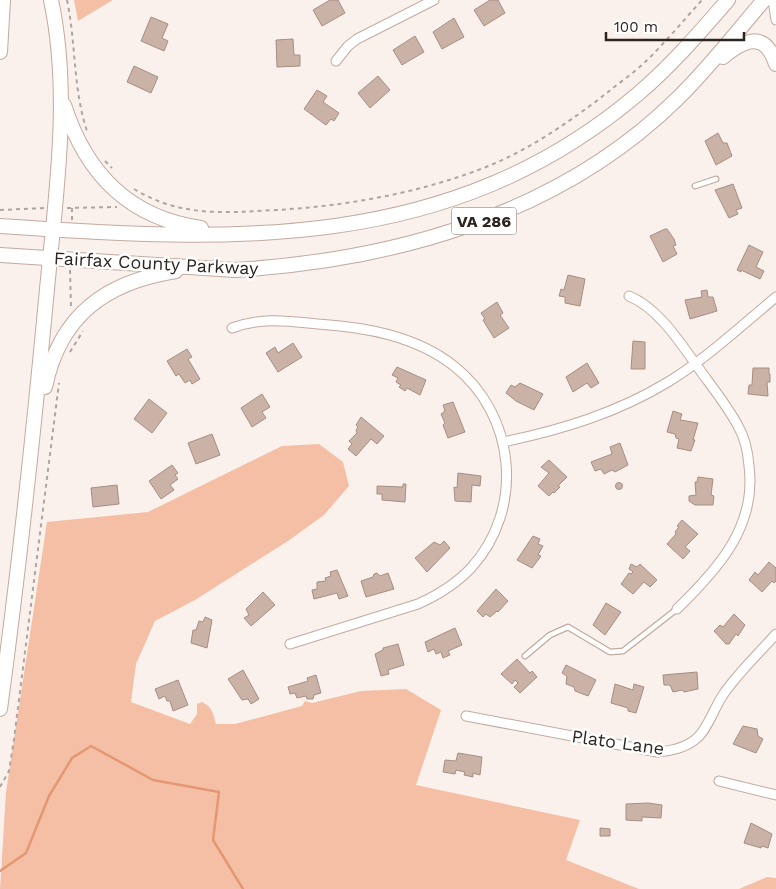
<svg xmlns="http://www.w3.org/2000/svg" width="776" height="889" font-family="'Work Sans',sans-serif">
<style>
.green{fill:#f5bfa6}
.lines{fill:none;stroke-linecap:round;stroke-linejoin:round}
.stream{stroke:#e39772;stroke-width:2.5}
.building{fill:#cab2a7;stroke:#a58e83}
.service-casing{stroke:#c2aa9f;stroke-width:7}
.minor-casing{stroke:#c2aa9f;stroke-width:11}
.trunk-casing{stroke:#c2aa9f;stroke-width:16}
.path{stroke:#aea5a0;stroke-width:2;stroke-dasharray:4 4;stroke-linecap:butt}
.service{stroke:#fff;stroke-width:4.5}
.minor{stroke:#fff;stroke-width:9}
.trunk{stroke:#fff;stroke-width:14}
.labels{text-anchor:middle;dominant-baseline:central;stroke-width:5;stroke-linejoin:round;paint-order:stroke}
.shield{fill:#fff;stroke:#6c6663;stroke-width:1}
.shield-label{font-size:16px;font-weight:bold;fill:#2d2420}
.street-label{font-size:18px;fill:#2d2420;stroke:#fff}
</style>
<rect width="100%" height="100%" fill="#fbf1ec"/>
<!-- green -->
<path class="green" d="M74 0H113L78 21Z
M319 444 343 462 349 486 324 515 288 541 195 600 155 621 136 664 131 702 190 724 197 714V704L202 702C213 707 213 714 216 724H235L302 706 305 701 312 703 361 691 406 689 441 710 416 785 580 820 566 860 639 889H0L6 792 47 522 148 512 282 446Z
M767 877 776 878V889H739Z"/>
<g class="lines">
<!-- stream -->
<path class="stream" d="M0 871 26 853 49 796 72 758 91 746 153 780 219 792 213 840 243 889"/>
</g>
<!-- building -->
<path class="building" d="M330 0H338L345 13 322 26 313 10Z
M490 0H498L505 13 484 26 474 10Z
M151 17 168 24 162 38 168 41 164 51 141 41Z
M454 18 464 37 442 49 433 32Z
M415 36 424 52 402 65 393 50Z
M293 39 294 55H300V66L277 67 276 40Z
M134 66 158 77 151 93 127 82Z
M378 76 390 90 370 108 358 93Z
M317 90 327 96 323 102 339 113 334 121 331 119 326 125 304 109Z
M718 133 723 143H727L732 156 716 165 705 141Z
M733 184 742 208 736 210 738 214 729 218 715 190Z
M665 229H667L674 239 676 245 673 246 677 254 663 262 650 236Z
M749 245 763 252 756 267 764 271 760 279 741 270V272L737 270Z
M568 275 585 279 580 306 565 303V297L559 296 561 289 564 290Z
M707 290 708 297H713L717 311 690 319 685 300 702 297 701 291Z
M497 302 503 313 500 315 509 328 494 338 483 320 485 319 481 313Z
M633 341 645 342V369H631Z
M293 343 302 357 278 372 266 353 275 347 278 353Z
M187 349 192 357 188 359 200 379 192 384 190 380 185 383 179 374 176 376 167 361Z
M587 363 599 383 591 388 587 383 573 392 566 377Z
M397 367 426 380 420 395 407 388 405 391 399 387 401 385 396 382 398 378 392 375Z
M753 368H769V374H770V382H767L768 396 748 394 749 385H752Z
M520 383 543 394 534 410 516 401 506 393 511 385 515 387Z
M262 394 270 407 262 412 266 418 252 427 241 408Z
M149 399 167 413 152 433 134 419Z
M453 402 465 432 448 438 443 425 445 423 441 414 445 411 443 405Z
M673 411 682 414 680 420 698 423 693 440H695L691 451 677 448 679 439 676 438 675 434 667 432Z
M361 417 384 436 377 444 371 439 356 456 348 449 352 444 349 441 357 433 356 430 358 427 356 425Z
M212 434 220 455 196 464 188 443Z
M620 443 628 465 615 472 612 470 604 474 601 469 595 471 591 462 612 454 610 447Z
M549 460 567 477 558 486 560 487 554 493 553 492 549 496 538 486 549 473 541 467Z
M172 465 178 473 175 475 178 479 170 485 174 490 161 499 149 481Z
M458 473 481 476 480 486 472 485 471 502 455 501 454 487 457 488Z
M698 477 713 479 711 495 714 496 713 505H695L689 501V496L696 495 695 482H697Z
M615.5 486a3.5 3.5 0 1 1 7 0a3.5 3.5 0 1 1-7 0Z
M403 484H406L405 502 382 500V494H377V486L403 487Z
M117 485 119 504 93 507 91 488Z
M682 520 698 534 685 547 690 551 683 559 667 544 676 534 675 532 679 527 677 526Z
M533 536 540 539 538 544 543 546 538 555 541 556 532 568 517 560Z
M444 541 450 548 427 572 415 558 434 542 440 545Z
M769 562 776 568V581L774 583 772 581 762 592 749 580 755 572 758 575Z
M631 564 637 567 640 564 657 580 650 587 644 582 633 594 621 584 629 573 631 574 633 572 629 569Z
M337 570 348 596 339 599 337 593 314 599 312 590 317 589V582L326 581 325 578 331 576 330 572Z
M377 573 380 576 388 573 394 589 366 597 361 581 373 577 374 574Z
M496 589 508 601 498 612 497 611 490 617 486 614 483 617 477 611Z
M263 592 275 605 251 626 244 618 249 615 246 609Z
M606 603 621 612 605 635 593 625Z
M734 614 745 625 738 636 736 634 729 644H726L714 631 720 625 723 627Z
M205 617 212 620 207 648 191 643 193 630H196L199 621 203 622Z
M455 628 462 645 448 651 450 655 443 658 441 652 436 654 434 649 428 652 425 642Z
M398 644 404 665 388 670 389 674 381 676 375 654 383 650V648Z
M517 659 530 673 532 671 537 677 520 693 514 687 518 683 515 680 512 684 501 674Z
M566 665 596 680 588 696 575 691 574 687 566 684 567 676 562 673Z
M243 670 259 699 251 704 248 699 242 700 228 679Z
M697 672 698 689 684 692 682 690 673 692 670 685H664L663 675Z
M316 675 321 693 314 695 313 699H307L306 696 297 698 295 693 290 694 288 687 308 681 307 678Z
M178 680 188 705 173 711 170 701H167L165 696 159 699 155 689Z
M615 684 633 690 634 684 644 687 636 713 628 711V708L611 703Z
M743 726 757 729 758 736 763 739 756 753 733 744Z
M458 753 482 757 480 775 473 773V777L464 775 465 772 456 770 455 774 443 772 445 760 456 761Z
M648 803 662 805 661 818 642 817V821L626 820V804Z
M751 823 772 834 768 848 762 846 761 848 744 843Z
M600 828 610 829V836H600Z"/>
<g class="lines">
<defs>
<path id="service" d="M695 186 716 179
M525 656 550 635 568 627 610 652 623 651 677 609"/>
<path id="minor" d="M773 0 776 20
M336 61 348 46 357 39 434 0
M629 296C658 308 679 341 697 366 711 386 727 405 738 426 745 438 748 452 749 466 757 527 717 570 677 609
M232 328C261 317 288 321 318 324 365 327 416 336 454 366 516 415 525 509 471 568 456 584 438 595 418 604L290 644
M503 442C561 430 617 413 668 382 707 358 741 326 776 297
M466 716 657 752C671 751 686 748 697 738 708 729 715 705 725 692 740 671 759 653 776 634
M719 781 776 795"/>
<path id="trunk" d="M0 52 3 0
M723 57C745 39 765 31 776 64
M64 105C86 174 129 218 201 228
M0 226C232 242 450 254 639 93 672 65 700 32 728 0
M0 255 235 270C395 260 559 215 677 99 708 69 735 34 764 0
M45 387C60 315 106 282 176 271
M0 709C19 569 34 429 47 289 56 194 71 94 51 0"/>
</defs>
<!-- service casing -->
<use href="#service" class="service-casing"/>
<!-- minor casing -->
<use href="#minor" class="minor-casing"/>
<!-- trunk casing -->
<use href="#trunk" class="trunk-casing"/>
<!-- path -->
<path class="path" d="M67 0C76 43 73 89 87 131
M105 161 112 168
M134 189C180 217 224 213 276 210 346 206 420 193 486 167 529 150 571 121 608 92 619 83 632 74 643 64 664 44 683 21 702 0
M67 208 117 207
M0 210 45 208
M72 220V208
M70 270 71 308
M70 352 83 331
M0 787 9 771 14 739 59 383"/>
<!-- service -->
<use href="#service" class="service"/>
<!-- minor -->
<use href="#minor" class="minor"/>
<!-- trunk -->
<use href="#trunk" class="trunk"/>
</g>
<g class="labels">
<!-- shield labels -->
<rect class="shield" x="451.5" y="207.5" width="65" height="27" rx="4"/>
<g class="shield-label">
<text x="484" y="221">VA 286</text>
</g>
<!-- street labels -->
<g class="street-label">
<text transform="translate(156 263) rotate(3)">Fairfax County Parkway</text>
<text transform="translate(618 742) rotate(8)">Plato Lane</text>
</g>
</g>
<!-- scale -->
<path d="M606 32v8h138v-8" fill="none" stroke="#2d2420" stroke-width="2.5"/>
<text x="614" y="32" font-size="15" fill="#2d2420" stroke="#ffffff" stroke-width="4" paint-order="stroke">100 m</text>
</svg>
